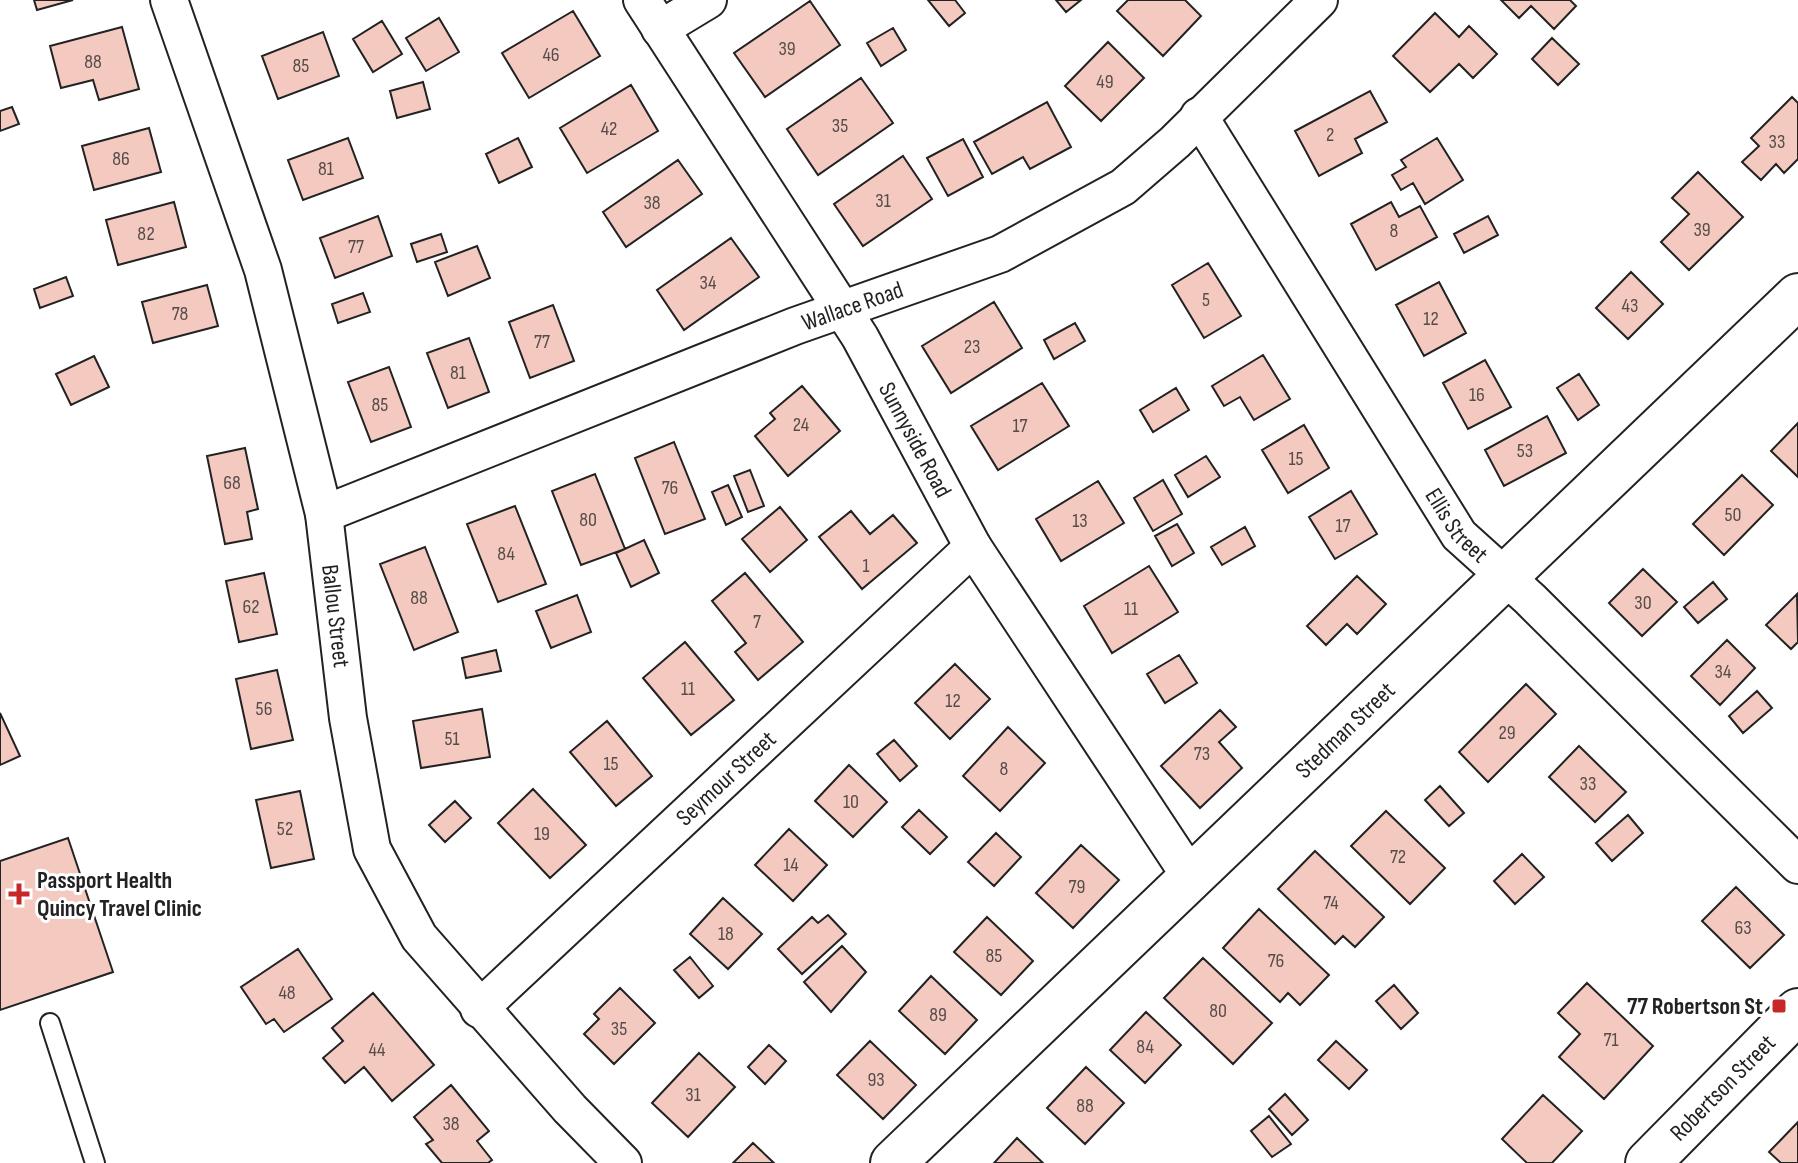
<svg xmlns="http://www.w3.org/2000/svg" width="1798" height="1163" font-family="'Sofia Sans Condensed',sans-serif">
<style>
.building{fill:#f3c9c0;stroke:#222;stroke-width:2}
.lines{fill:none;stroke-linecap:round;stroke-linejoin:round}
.lane-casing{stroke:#222;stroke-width:22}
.street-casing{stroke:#222;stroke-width:40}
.secondary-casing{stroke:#222;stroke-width:48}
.lane{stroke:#fff;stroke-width:18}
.street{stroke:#fff;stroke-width:36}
.secondary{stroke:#fff;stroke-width:44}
.poi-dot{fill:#c62828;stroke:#fff;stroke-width:3}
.labels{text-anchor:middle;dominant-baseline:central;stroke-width:6;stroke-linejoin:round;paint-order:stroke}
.number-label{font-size:20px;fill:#564c4a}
.street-label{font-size:24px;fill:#222;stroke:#fff}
.poi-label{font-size:24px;font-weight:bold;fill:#222;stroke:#fff;text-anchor:start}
</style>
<rect width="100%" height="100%" fill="#fff"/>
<!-- building -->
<path class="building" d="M34 0H73L37 10Z
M928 0H955L965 13 949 26Z
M1056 0H1081L1066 12Z
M1128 0H1185L1201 16 1163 56 1117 11Z
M1501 0H1570L1576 6 1554 29 1531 6 1519 18Z
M810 1 840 45 765 97 734 53Z
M573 11 600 56 529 98 502 53Z
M1435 13 1459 37 1469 26 1497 54 1473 78 1459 64 1430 92 1393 56Z
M439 18 459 52 426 71 406 38Z
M382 21 402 54 373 72 353 39Z
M122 27 139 89 99 100 93 80 61 88 50 46Z
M893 28 906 50 881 66 867 43Z
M323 32 339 76 278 99 262 56Z
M1552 38 1579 64 1558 85 1532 59Z
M1108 42 1144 78 1101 121 1065 86Z
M861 78 893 123 818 175 787 129Z
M423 82 430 109 397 118 390 91Z
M631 85 658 131 587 173 560 128Z
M1370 91 1387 122 1355 139 1362 153 1319 176 1295 131Z
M1792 97 1798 103V159L1784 173 1776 164 1761 180 1742 162 1759 146 1751 138Z
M1047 102 1071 147 1030 169 1023 157 992 174 974 142Z
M12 107 19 124 0 131V111Z
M149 128 161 172 94 190 82 146Z
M348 138 363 178 303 200 288 160Z
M518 138 532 167 499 183 486 154Z
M1437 138 1463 180 1425 204 1413 183 1401 190 1392 175 1406 167 1401 160Z
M963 139 983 177 948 196 927 158Z
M903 156 932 199 863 246 834 204Z
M678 160 702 194 626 247 603 212Z
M1698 172 1743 217 1689 270 1661 242 1689 214 1672 198Z
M174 202 186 247 118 265 106 220Z
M1391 202 1399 217 1420 206 1437 237 1376 270 1351 224Z
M378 216 392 256 335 278 320 238Z
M1488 216 1498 235 1464 253 1454 234Z
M441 234 447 252 417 262 411 244Z
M731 238 759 277 684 330 657 290Z
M477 246 490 278 448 296 435 262Z
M1208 263 1241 316 1204 338 1172 285Z
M1631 272 1663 304 1628 339 1596 308Z
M66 277 73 296 40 308 34 289Z
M1439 282 1466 333 1424 356 1396 305Z
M207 285 218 326 153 343 142 302Z
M363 293 370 312 338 323 332 304Z
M994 302 1022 348 951 393 922 346Z
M553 305 574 361 530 378 509 322Z
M1075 323 1085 341 1054 359 1044 340Z
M469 338 489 392 448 408 427 353Z
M1263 355 1290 399 1254 420 1240 397 1224 406 1212 386Z
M94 356 109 387 71 405 56 374Z
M1485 360 1511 407 1468 429 1443 383Z
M389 367 411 427 371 442 348 382Z
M1579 374 1599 405 1578 420 1557 388Z
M1042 383 1069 426 998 470 971 426Z
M802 386 840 431 788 476 755 436 775 419 770 413Z
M1176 388 1189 410 1153 432 1140 410Z
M1547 416 1566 453 1504 486 1485 450Z
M1798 423V477L1771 451Z
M1304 425 1329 468 1288 493 1262 450Z
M674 442 705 519 665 534 635 458Z
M245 448 258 509 247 512 252 539 225 544 207 456Z
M1206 456 1220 477 1188 497 1175 475Z
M750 470 764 506 748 512 734 476Z
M595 474 625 549 581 565 552 491Z
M1742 475 1773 505 1724 555 1693 524Z
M1163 480 1182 514 1153 531 1134 498Z
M1098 481 1124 523 1061 561 1036 519Z
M728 485 742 517 726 525 712 492Z
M1351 491 1377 534 1335 559 1309 517Z
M515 506 546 584 498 602 467 524Z
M780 507 807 540 770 572 742 539Z
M851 511 870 534 893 515 917 543 862 589 819 537Z
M1177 524 1194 553 1172 566 1155 536Z
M1245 527 1255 546 1222 565 1211 547Z
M644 540 659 573 631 587 616 553Z
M425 547 458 632 414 650 380 564Z
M1149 566 1178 612 1112 653 1084 606Z
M1643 569 1677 602 1642 636 1609 603Z
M264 573 277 634 239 642 226 581Z
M745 573 803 642 758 680 735 652 746 643 712 601Z
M1357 576 1386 604 1357 634 1347 624 1326 645 1307 626Z
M1713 582 1727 599 1698 623 1684 607Z
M1797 594 1798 642 1791 649 1766 625Z
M577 595 591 632 551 648 536 611Z
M1727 640 1755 668 1720 705 1691 676Z
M685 642 734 700 691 735 643 678Z
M496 650 501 671 466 678 462 658Z
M1179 655 1197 683 1165 703 1147 674Z
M955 664 990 699 950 739 915 703Z
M277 670 293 740 251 749 236 679Z
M1526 684 1556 714 1488 782 1459 752Z
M1757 691 1772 708 1743 733 1729 716Z
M482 709 490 757 421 768 413 721Z
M1220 710 1236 727 1219 742 1242 768 1200 808 1161 766Z
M0 713 20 756 0 765Z
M607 721 652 776 616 806 570 752Z
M1008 727 1045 763 1000 811 963 776Z
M894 740 917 766 900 781 877 754Z
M1579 746 1626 792 1595 822 1549 777Z
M849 765 887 802 853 837 815 801Z
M1440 786 1464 813 1449 826 1425 800Z
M533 789 586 845 550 878 498 823Z
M300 791 314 859 271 868 256 800Z
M455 801 471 818 445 842 429 825Z
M919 810 947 837 930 854 902 827Z
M1386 811 1445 868 1410 904 1351 846Z
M1628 815 1643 833 1612 861 1596 843Z
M789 829 827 865 793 901 755 865Z
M996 833 1021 857 994 886 968 862Z
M68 838 113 972 0 1010V861Z
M1081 845 1119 880 1073 928 1036 893Z
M1315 851 1384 917 1355 947 1343 936 1335 944 1278 889Z
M1522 854 1544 877 1515 904 1494 881Z
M1736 887 1784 935 1750 968 1702 921Z
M723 898 762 934 728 969 690 934Z
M1259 909 1329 975 1300 1005 1288 993 1280 1002 1223 948Z
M828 915 846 934 802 974 778 949 812 917 818 923Z
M987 917 1033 961 1001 995 954 952Z
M842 946 866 972 831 1012 804 982Z
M298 949 332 999 284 1032 274 1019 266 1024 241 987Z
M690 957 713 986 699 998 674 970Z
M1203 958 1272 1023 1233 1064 1164 998Z
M931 976 977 1020 945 1054 899 1011Z
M1587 983 1653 1046 1604 1099 1559 1057 1580 1034 1558 1013Z
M1394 985 1418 1013 1401 1029 1376 1001Z
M620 988 655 1023 614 1064 584 1034 599 1019 594 1014Z
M373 993 434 1065 392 1101 364 1067 345 1083 323 1058 343 1041 332 1028Z
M1146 1012 1181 1045 1145 1083 1110 1050Z
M870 1041 916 1085 883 1119 837 1075Z
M1336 1041 1367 1070 1349 1089 1318 1060Z
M769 1045 786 1061 765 1084 748 1067Z
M699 1053 735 1087 688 1137 652 1103Z
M1086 1067 1124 1103 1085 1144 1047 1108Z
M451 1085 489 1131 477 1141 492 1160 488 1163H442L426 1144 433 1140 414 1117Z
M1285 1094 1308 1120 1292 1135 1269 1109Z
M1543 1095 1582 1131 1552 1163H1527L1502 1139Z
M1269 1116 1291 1144 1272 1157 1251 1131Z
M1798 1122V1163H1781L1769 1152Z
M1017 1138 1043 1163H994Z
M753 1143 774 1163H733Z"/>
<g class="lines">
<defs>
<path id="lane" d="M50 1023 95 1163"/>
<g id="street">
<path id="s1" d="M169 0 263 270 324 514 348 718 372 849 419 937 570 1109 623 1163"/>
<path id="s2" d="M642 0 860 337 973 547 1190 876"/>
<path d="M660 29 708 0"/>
<path id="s3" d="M1199 116 1459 535 1530 599 1798 865"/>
<path id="s4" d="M324 514 795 326 1000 254 1123 187 1175 142 1319 0"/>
<path id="s5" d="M479 1009 973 547"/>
</g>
<g id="secondary">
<path id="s6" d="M893 1163 1798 296"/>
<path id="s7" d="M1648 1163 1798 1011"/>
</g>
</defs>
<!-- lane casing -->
<use href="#lane" class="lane-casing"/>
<!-- street casing -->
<use href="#street" class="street-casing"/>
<!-- secondary casing -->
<use href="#secondary" class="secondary-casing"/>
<!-- lane -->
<use href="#lane" class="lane"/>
<!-- street -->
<use href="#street" class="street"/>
<!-- secondary -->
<use href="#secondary" class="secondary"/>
</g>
<!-- markers -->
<g class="poi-dot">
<path d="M15 882h8v8h8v8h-8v8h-8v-8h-8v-8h8z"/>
<rect x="1771" y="998" width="16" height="16" rx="4"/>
</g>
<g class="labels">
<!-- number labels -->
<g class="number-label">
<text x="787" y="49">39</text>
<text x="551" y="55">46</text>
<text x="93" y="62">88</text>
<text x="301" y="66">85</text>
<text x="1105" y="82">49</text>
<text x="840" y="126">35</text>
<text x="609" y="129">42</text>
<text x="1330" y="135">2</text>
<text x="1777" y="142">33</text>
<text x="121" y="159">86</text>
<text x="326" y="169">81</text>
<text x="883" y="201">31</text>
<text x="652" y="203">38</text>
<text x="1702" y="230">39</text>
<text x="1394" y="231">8</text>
<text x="146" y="234">82</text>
<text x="356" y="247">77</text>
<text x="708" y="283">34</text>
<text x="1206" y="300">5</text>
<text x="1630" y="306">43</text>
<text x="180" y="314">78</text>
<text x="1431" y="319">12</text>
<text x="542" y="342">77</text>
<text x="972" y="347">23</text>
<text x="458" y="373">81</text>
<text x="1477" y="395">16</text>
<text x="380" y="405">85</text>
<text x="801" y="425">24</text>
<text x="1020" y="426">17</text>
<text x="1525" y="451">53</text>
<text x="1296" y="459">15</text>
<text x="232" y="483">68</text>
<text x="670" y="488">76</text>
<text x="1733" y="515">50</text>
<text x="588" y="520">80</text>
<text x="1080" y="521">13</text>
<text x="1343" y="526">17</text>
<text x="506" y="554">84</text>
<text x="866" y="566">1</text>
<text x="419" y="598">88</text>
<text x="1643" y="603">30</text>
<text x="251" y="607">62</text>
<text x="1131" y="609">11</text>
<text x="757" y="622">7</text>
<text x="1723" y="672">34</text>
<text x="688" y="689">11</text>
<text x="953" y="701">12</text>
<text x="264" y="709">56</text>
<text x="1507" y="733">29</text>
<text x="452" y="739">51</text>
<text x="1202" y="754">73</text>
<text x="611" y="764">15</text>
<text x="1004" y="769">8</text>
<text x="1588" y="784">33</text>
<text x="851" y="802">10</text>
<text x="285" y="829">52</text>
<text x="542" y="834">19</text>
<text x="1398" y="857">72</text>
<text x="791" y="865">14</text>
<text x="1077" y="887">79</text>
<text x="1331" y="903">74</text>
<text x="1743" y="928">63</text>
<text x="726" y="934">18</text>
<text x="994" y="956">85</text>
<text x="1276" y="961">76</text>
<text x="287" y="993">48</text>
<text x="1218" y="1011">80</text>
<text x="938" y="1015">89</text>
<text x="619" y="1029">35</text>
<text x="1611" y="1040">71</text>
<text x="1145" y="1047">84</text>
<text x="377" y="1050">44</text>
<text x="876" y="1080">93</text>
<text x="693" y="1095">31</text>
<text x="1085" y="1106">88</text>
<text x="451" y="1124">38</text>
</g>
<!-- street labels -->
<g class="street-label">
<text stroke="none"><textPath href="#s4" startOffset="568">Wallace Road</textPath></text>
<text stroke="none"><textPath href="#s2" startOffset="518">Sunnyside Road</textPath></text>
<text stroke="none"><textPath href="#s3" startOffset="484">Ellis Street</textPath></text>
<text stroke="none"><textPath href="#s1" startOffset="640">Ballou Street</textPath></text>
<text stroke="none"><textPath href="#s6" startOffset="626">Stedman Street</textPath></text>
<text stroke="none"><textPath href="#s5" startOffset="338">Seymour Street</textPath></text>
<text stroke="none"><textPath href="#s7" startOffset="106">Robertson Street</textPath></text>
</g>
<!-- poi labels -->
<g class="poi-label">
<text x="37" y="880">Passport Health<tspan x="37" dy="28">Quincy Travel Clinic</tspan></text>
<text x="1763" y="1006" text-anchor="end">77 Robertson St</text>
</g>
</g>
</svg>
